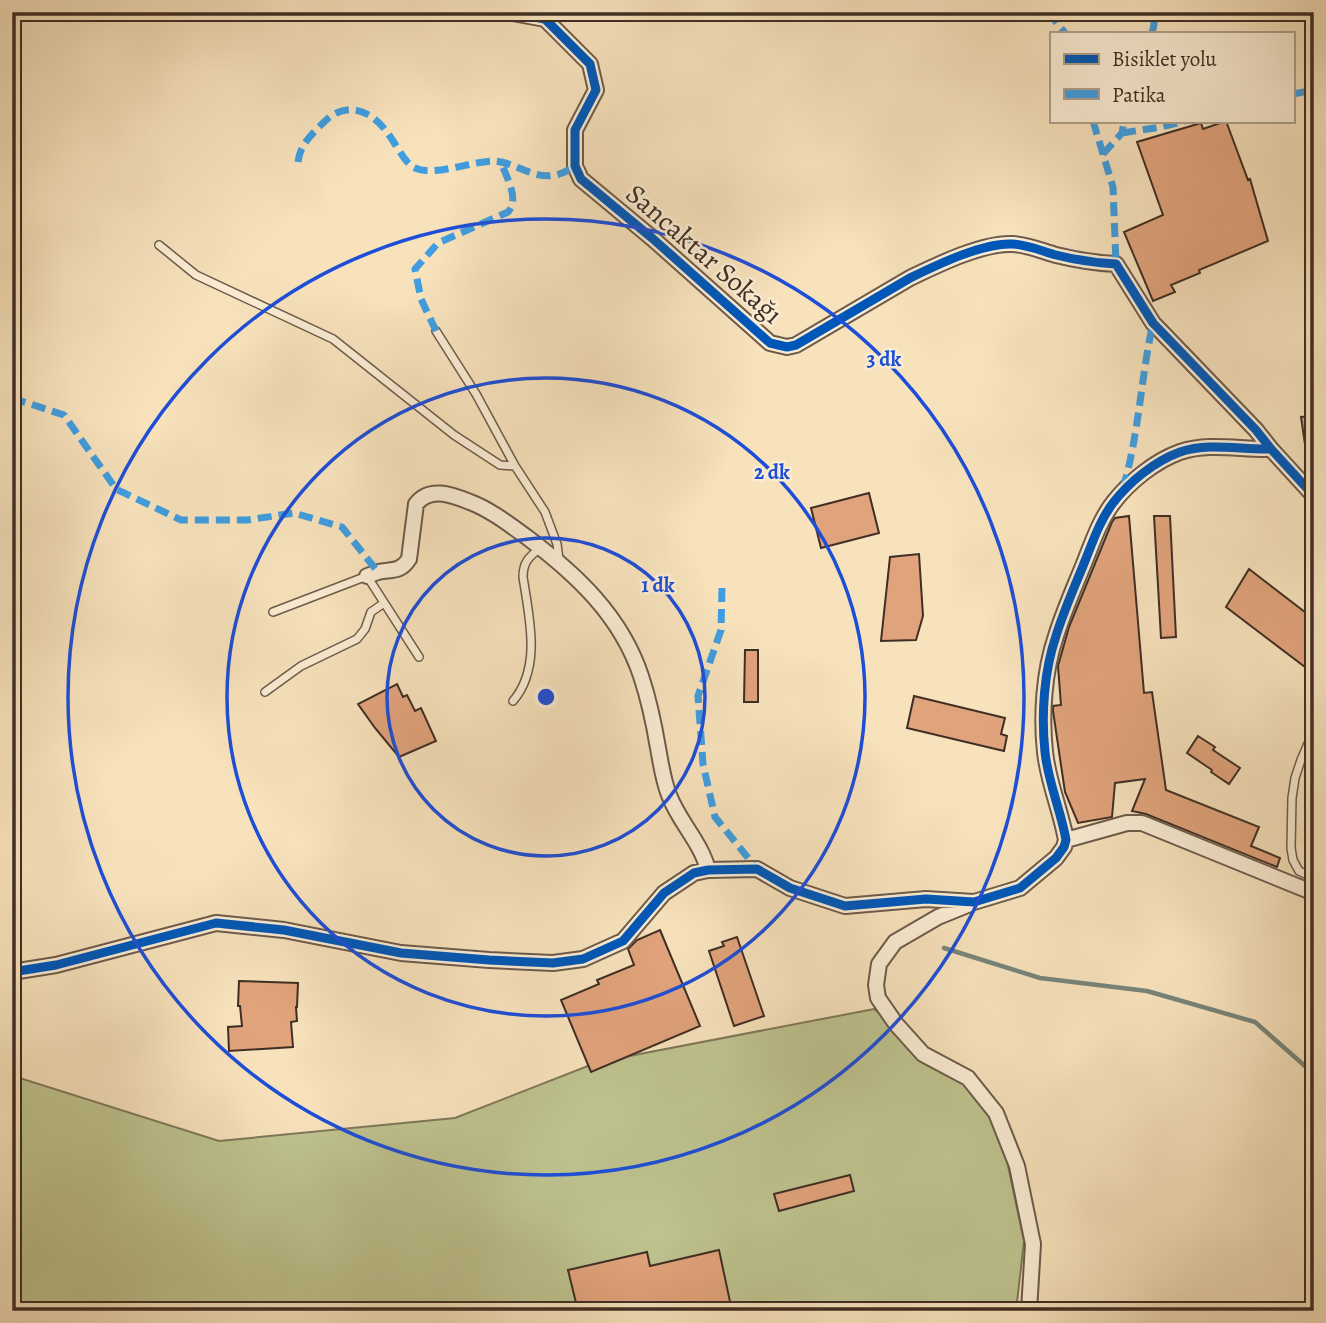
<svg xmlns="http://www.w3.org/2000/svg" width="1326" height="1323" font-family="Alegreya,serif">
<style>
.green{fill:#bec38f;stroke:#7e785a;stroke-width:2}
.lines{fill:none;stroke-linecap:round;stroke-linejoin:round}
.stream{stroke:#77847a;stroke-width:4.5}
.building{fill:#e1a37c;stroke:#3f2e25;stroke-width:2}
.service-casing{stroke:#6d5b4b;stroke-width:10}
.minor-casing{stroke:#6d5b4b;stroke-width:18}
.service{stroke:#faecd3;stroke-width:7}
.minor{stroke:#faecd3;stroke-width:14}
.quiet{stroke:#3f9de0;stroke-width:7;stroke-dasharray:14 7;stroke-linecap:butt}
.cycleway-casing{stroke:#faecd3;stroke-width:13}
.cycleway{stroke:#0057b8;stroke-width:9}
.ring{fill:none;stroke:#1d4ed8;stroke-width:3.5}
.labels{text-anchor:middle;dominant-baseline:central;stroke-width:5;stroke-linejoin:round;paint-order:stroke}
.street-label{font-size:28px;fill:#3f2e25;stroke:#faecd3}
.centre{fill:#1d4ed8;stroke:#faecd3;stroke-width:3.5}
.ring-label{font-size:21px;text-anchor:middle;font-weight:bold;fill:#1d4ed8;stroke:#faecd3;stroke-width:5;stroke-linejoin:round;paint-order:stroke}
</style>
<rect width="100%" height="100%" fill="#f7e2bc"/>
<filter id="stains"><feTurbulence type="fractalNoise" baseFrequency=".00286" numOctaves="4"/><feColorMatrix values="0 0 0 0 .2 0 0 0 0 .09 0 0 0 0 .02 0 0 0 .5 -.17"/></filter>
<radialGradient id="worn" r=".72"><stop offset=".6" stop-color="#630" stop-opacity="0"/><stop offset="1" stop-color="#630" stop-opacity=".3"/></radialGradient>
<!-- green -->
<path class="green" d="M874 1009 996 1109 1024 1241 1016 1311H12V1085L20 1078 219 1141 455 1118 598 1062Z"/>
<g class="lines">
<!-- stream -->
<path class="stream" d="M944 948 1040 978 1147 991 1255 1022 1314 1074"/>
</g>
<!-- building -->
<path class="building" d="M1226 121 1248 180 1250 179 1268 241 1199 270 1200 273 1171 285 1175 292 1153 301 1124 232 1163 215 1137 142 1201 123 1203 129Z
M1314 416V458H1307L1301 417Z
M869 493 879 533 821 548 811 508Z
M1129 516 1144 693 1152 692 1166 790 1259 827 1251 846 1280 858 1277 867 1146 814 1132 811 1145 779 1115 783 1112 817 1078 823 1065 792 1053 711V706L1061 705 1058 666 1069 627 1112 522 1115 518Z
M1154 516H1170L1176 637 1161 638Z
M919 554 923 616 916 640 881 641 890 557Z
M1249 569 1314 619V651L1305 667 1226 607Z
M745 650H758V702H744Z
M397 684 403 697 407 695 415 711 421 708 436 741 399 757 375 728 358 704Z
M914 696 1005 718 1001 734 1007 736 1004 751 907 728Z
M1198 736 1215 747 1213 750 1240 768 1229 784 1211 772 1212 770 1187 753Z
M660 930 700 1026 591 1072 561 1000 599 984 597 980 634 965 628 949 637 940Z
M737 937 764 1016 734 1026 709 951 724 946 722 942Z
M239 981 298 983 297 1007H296L297 1021 291 1022 293 1047 229 1051 228 1027 242 1026 240 1006H238Z
M850 1175 854 1191 779 1211 774 1194Z
M719 1250 732 1311H619L618 1306 600 1311H578L568 1270 647 1252 650 1266Z"/>
<g class="lines">
<defs>
<path id="service" d="M159 245 196 275 333 339 454 435 500 465 515 466
M436 331 476 394 515 466 545 512 557 544 559 560
M273 612 367 576 419 657
M12 624 14 622
M265 692 301 666 357 639 365 629 371 612 384 603
M513 701C542 667 529 617 523 577 523 562 529 557 540 548
M1314 730 1301 760 1295 778 1292 798 1291 848 1293 860 1299 871 1314 878"/>
<path id="minor" d="M507 12 545 19 590 64 596 90 575 130V166L581 179 652 238 770 343 787 347 796 345 910 278C937 265 984 242 1013 244 1028 245 1042 251 1056 255 1076 260 1095 263 1116 264L1153 323 1256 430 1271 449 1314 496
M367 576C368 576 377 572 378 572 391 569 400 573 409 559L416 504C430 486 452 495 470 502 491 510 510 525 528 538 577 575 621 616 641 676 649 700 654 724 658 748 661 764 663 780 669 795 679 822 701 842 708 870
M1066 840 1127 823H1142L1314 893
M970 904 938 917 895 942 879 964 876 985 878 998 896 1024 923 1054 968 1078 996 1113 1017 1166 1033 1244 1029 1311
M12 972 56 965 216 923 284 930 401 953 489 960 553 963 583 959 623 941 664 893 694 873 708 870 757 869 790 888 845 906 926 899 974 902 1020 888 1056 858 1064 847 1066 840C1061 811 1048 782 1045 752 1041 715 1044 671 1056 636 1064 610 1075 586 1085 561 1093 541 1100 520 1113 503 1129 482 1155 461 1180 452 1209 442 1241 450 1271 449"/>
</defs>
<!-- service casing -->
<use href="#service" class="service-casing"/>
<!-- minor casing -->
<use href="#minor" class="minor-casing"/>
<!-- service -->
<use href="#service" class="service"/>
<!-- minor -->
<use href="#minor" class="minor"/>
<!-- quiet -->
<path class="quiet" d="M1048 12 1065 33
M1152 33 1154 25V12
M1293 94 1314 90
M1093 121 1113 187 1116 264
M1122 133 1161 127 1185 121
M1103 154 1122 133 1124 121
M298 162C300 145 311 135 323 123 346 99 372 110 389 135 396 144 405 164 415 168 434 177 471 161 494 161 515 162 534 180 555 175 562 174 569 170 575 166
M436 331 421 299 415 269 438 243 508 212C520 198 506 177 501 162
M12 398 64 415 116 489 181 520H247L294 513 342 527 378 572
M1123 488C1139 435 1141 376 1153 323
M722 588 721 630 698 696 703 764 715 817 757 869"/>
<defs>
<path id="cycleway" d="M507 12 545 19 590 64 596 90 575 130V166L581 179 652 238 770 343 787 347 796 345 910 278C937 265 984 242 1013 244 1028 245 1042 251 1056 255 1076 260 1095 263 1116 264L1153 323 1256 430 1271 449 1314 496
M12 972 56 965 216 923 284 930 401 953 489 960 553 963 583 959 623 941 664 893 694 873 708 870 757 869 790 888 845 906 926 899 974 902 1020 888 1056 858 1064 847 1066 840C1061 811 1048 782 1045 752 1041 715 1044 671 1056 636 1064 610 1075 586 1085 561 1093 541 1100 520 1113 503 1129 482 1155 461 1180 452 1209 442 1241 450 1271 449"/>
</defs>
<!-- cycleway casing -->
<use href="#cycleway" class="cycleway-casing"/>
<!-- cycleway -->
<use href="#cycleway" class="cycleway"/>
</g>
<!-- distance rings -->
<g class="ring">
<circle cx="546" cy="697" r="159"/>
<circle cx="546" cy="697" r="319"/>
<circle cx="546" cy="697" r="478"/>
</g>
<g class="labels">
<!-- street labels -->
<g class="street-label">
<text transform="translate(704 254) rotate(41)">Sancaktar Sokağı</text>
</g>
</g>
<circle cx="546" cy="697" r="10" class="centre"/>
<g class="ring-label">
<text x="884" y="366">3 dk</text>
<text x="772" y="479">2 dk</text>
<text x="658" y="592">1 dk</text>
</g>
<!-- margin -->
<rect width="1326" height="1323" fill="none" stroke="#f7e2bc" stroke-width="42"/>
<rect x="14" y="14" width="1298" height="1295" fill="none" stroke="#3f2e25" stroke-width="3.5"/>
<rect x="21" y="21" width="1284" height="1281" fill="none" stroke="#3f2e25" stroke-width="2"/>
<!-- legend -->
<rect x="1050" y="32" width="245" height="91" fill="#faecd3" stroke="#afa08d" stroke-width="2"/>
<rect x="1064" y="54" width="35" height="10" fill="#0057b8" stroke="#afa08d" stroke-width="2"/>
<text x="1112" y="66" font-size="21" fill="#3f2e25">Bisiklet yolu</text>
<rect x="1064" y="89" width="35" height="10" fill="#3f9de0" stroke="#afa08d" stroke-width="2"/>
<text x="1112" y="102" font-size="21" fill="#3f2e25">Patika</text>
<rect width="100%" height="100%" filter="url(#stains)"/>
<rect width="100%" height="100%" fill="url(#worn)"/>
</svg>
